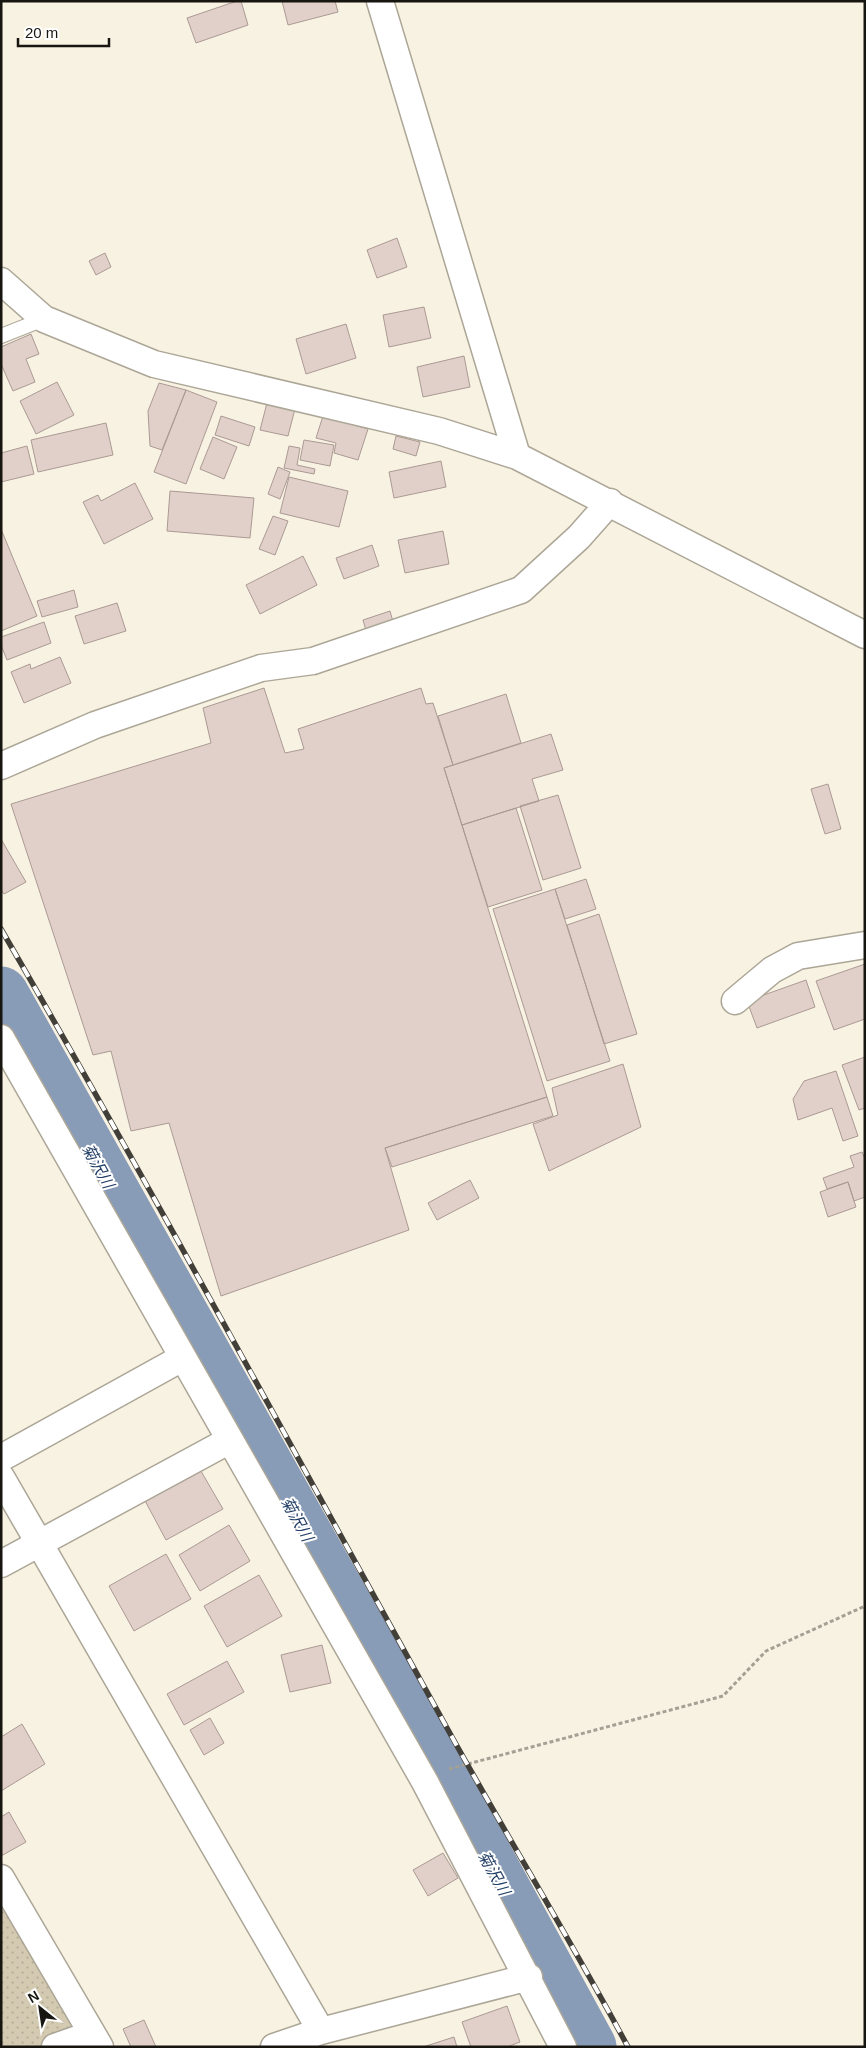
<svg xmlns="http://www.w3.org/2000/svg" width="866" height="2048" font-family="Arial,'Noto Sans JP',sans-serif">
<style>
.park{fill:url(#park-dots)}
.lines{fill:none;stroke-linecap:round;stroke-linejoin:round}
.river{stroke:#889bb7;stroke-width:55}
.building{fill:#e1d0c9;stroke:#ab9a93}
.lane-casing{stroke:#aca697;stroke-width:16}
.street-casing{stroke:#aca697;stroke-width:29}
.path{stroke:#a4a094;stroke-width:3;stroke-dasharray:4 2.5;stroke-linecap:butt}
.lane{stroke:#fff;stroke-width:14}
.street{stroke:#fff;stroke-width:26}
.rail-casing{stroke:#423f38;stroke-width:5.5}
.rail{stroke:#fff;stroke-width:4;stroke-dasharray:11;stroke-linecap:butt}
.labels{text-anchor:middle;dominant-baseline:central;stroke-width:4;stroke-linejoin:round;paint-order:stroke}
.water-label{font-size:16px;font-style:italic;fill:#243f66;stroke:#fff}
</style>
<defs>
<pattern id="park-dots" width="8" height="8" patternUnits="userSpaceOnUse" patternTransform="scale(1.25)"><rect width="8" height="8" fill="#d4cab1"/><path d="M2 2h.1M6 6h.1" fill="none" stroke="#b5ad97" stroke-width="1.8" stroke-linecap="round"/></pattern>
</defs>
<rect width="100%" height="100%" fill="#f8f2e3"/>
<!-- park -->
<path class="park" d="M1 1878 92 2034 55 2047H1Z"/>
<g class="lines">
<!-- river -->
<path class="river" d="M1 994 462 1814 589 2047"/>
</g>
<!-- building -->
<path class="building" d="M237 1H241L248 25 196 43 187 18Z
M282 1H335L338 12 288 25Z
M397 238 407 267 377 278 367 250Z
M105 253 111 267 96 275 89 261Z
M424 307 431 338 389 347 383 315Z
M346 324 356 358 306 374 296 339Z
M31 334 39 354 26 359 35 382 13 391 1 364V347Z
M464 356 470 387 423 397 417 367Z
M57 382 74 415 36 434 20 401Z
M159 383 186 390 162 450 150 446 148 411Z
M186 390 217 402 186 484 154 472Z
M267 403 295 409 288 436 260 430Z
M221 416 255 427 249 446 215 435Z
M323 416 368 429 358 460 334 453 336 443 316 438Z
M106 423 113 455 38 472 31 440Z
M396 436 420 442 416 456 393 449Z
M213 437 237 447 224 479 200 469Z
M304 440 334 445 330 466 300 460Z
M27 446 34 474 1 482V453Z
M289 446 300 448 297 465 315 469 314 474 284 468Z
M441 461 446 487 394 498 389 472Z
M278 467 290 472 280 499 268 494Z
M289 477 348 491 339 527 280 513Z
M135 483 153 519 104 544 83 502 98 495 101 501Z
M170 491 254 498 250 538 167 531Z
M273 516 288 521 275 555 259 549Z
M1 529 37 616 1 631Z
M443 531 449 564 405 573 398 540Z
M372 545 379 566 344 579 336 558Z
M303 556 317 585 260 614 246 585Z
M74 590 78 607 42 617 37 601Z
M117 603 126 631 84 644 75 616Z
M390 611 394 625 367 634 363 620Z
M44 622 51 643 7 660 1 645V637Z
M60 657 71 683 24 703 11 672 30 664 31 669Z
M264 688 285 753 304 749 298 729 421 688 426 704 433 703 453 765 444 768 547 1097 385 1148 409 1230 221 1296 169 1123 131 1131 111 1051 93 1055 11 804 211 743 203 708Z
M506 694 521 743 453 765 438 716Z
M551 734 563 770 532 779 539 801 462 825 444 768Z
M828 784 841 829 825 834 811 789Z
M558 795 581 868 543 880 520 806Z
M516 808 542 890 488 907 462 825Z
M1 839 26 882 4 894 1 890Z
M586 879 596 909 565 919 555 889Z
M555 889 610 1061 547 1081 493 909Z
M599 914 637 1034 604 1044 567 925Z
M865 964V1019L834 1030 816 981Z
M806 980 815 1007 757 1028 747 1001Z
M865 1057V1108L859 1110 842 1065Z
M623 1064 641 1127 549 1171 533 1124 558 1115 552 1088Z
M836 1071 858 1136 843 1141 832 1108 798 1120 793 1099 804 1081Z
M547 1097 553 1116 392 1167 385 1148Z
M862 1152 865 1159V1197L854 1201 848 1182 827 1189 823 1178 854 1167 850 1156Z
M470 1180 479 1198 437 1220 428 1203Z
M848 1182 856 1207 828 1217 820 1192Z
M198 1466 223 1509 166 1540 143 1497Z
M229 1525 250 1561 200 1591 179 1555Z
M166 1554 191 1599 134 1631 109 1586Z
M259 1575 282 1616 227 1647 204 1606Z
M322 1645 331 1683 290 1692 281 1655Z
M227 1661 244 1692 184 1725 167 1694Z
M210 1718 224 1743 204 1755 190 1730Z
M22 1724 45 1764 1 1791V1737Z
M9 1812 26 1842 1 1856V1817Z
M443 1853 458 1878 428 1896 413 1870Z
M507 2006 520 2042 507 2047H471L462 2022Z
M144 2020 156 2047H131L123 2029Z
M454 2037 457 2047H423Z"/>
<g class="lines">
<defs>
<path id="lane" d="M1 336 44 319"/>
<path id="street" d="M380 1 517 456
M1 281 44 319 154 364 439 431 517 456 865 635
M1 766 95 725 261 668 313 661 521 590 579 537 610 502
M735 1001 772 970 798 956 865 945
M1 1038 425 1782 563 2047
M1 1458 182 1358
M1 1477 321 2031
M1 1564 230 1440
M1 1878 100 2047
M55 2047 92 2034
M274 2047 321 2031 529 1977"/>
</defs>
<!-- lane casing -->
<use href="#lane" class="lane-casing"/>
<!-- street casing -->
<use href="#street" class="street-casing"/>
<!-- path -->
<path class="path" d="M449 1769 723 1696 766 1651 865 1606"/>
<!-- lane -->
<use href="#lane" class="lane"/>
<!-- street -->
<use href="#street" class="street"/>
<defs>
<path id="rail" d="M1 929C154 1193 299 1461 447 1728 506 1835 570 1939 628 2047"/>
</defs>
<!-- rail casing -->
<use href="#rail" class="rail-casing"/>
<!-- rail -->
<use href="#rail" class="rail"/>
</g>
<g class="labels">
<!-- water labels -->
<g class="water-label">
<text transform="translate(98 1166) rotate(61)">菊沢川</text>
<text transform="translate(297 1519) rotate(61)">菊沢川</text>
<text transform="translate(494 1873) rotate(61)">菊沢川</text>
</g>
</g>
<!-- border -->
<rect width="866" height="2048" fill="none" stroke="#17150f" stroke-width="5"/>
<!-- north arrow -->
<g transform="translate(40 2008) rotate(330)" stroke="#ffffff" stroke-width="4" paint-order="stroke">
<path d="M0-4L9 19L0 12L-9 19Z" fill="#17150f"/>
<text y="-8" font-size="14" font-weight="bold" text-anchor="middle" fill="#17150f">N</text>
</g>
<!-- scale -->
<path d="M18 38v8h91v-8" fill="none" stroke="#17150f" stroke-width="2.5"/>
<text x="25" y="38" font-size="15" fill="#17150f" stroke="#ffffff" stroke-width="4" paint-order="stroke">20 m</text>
</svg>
